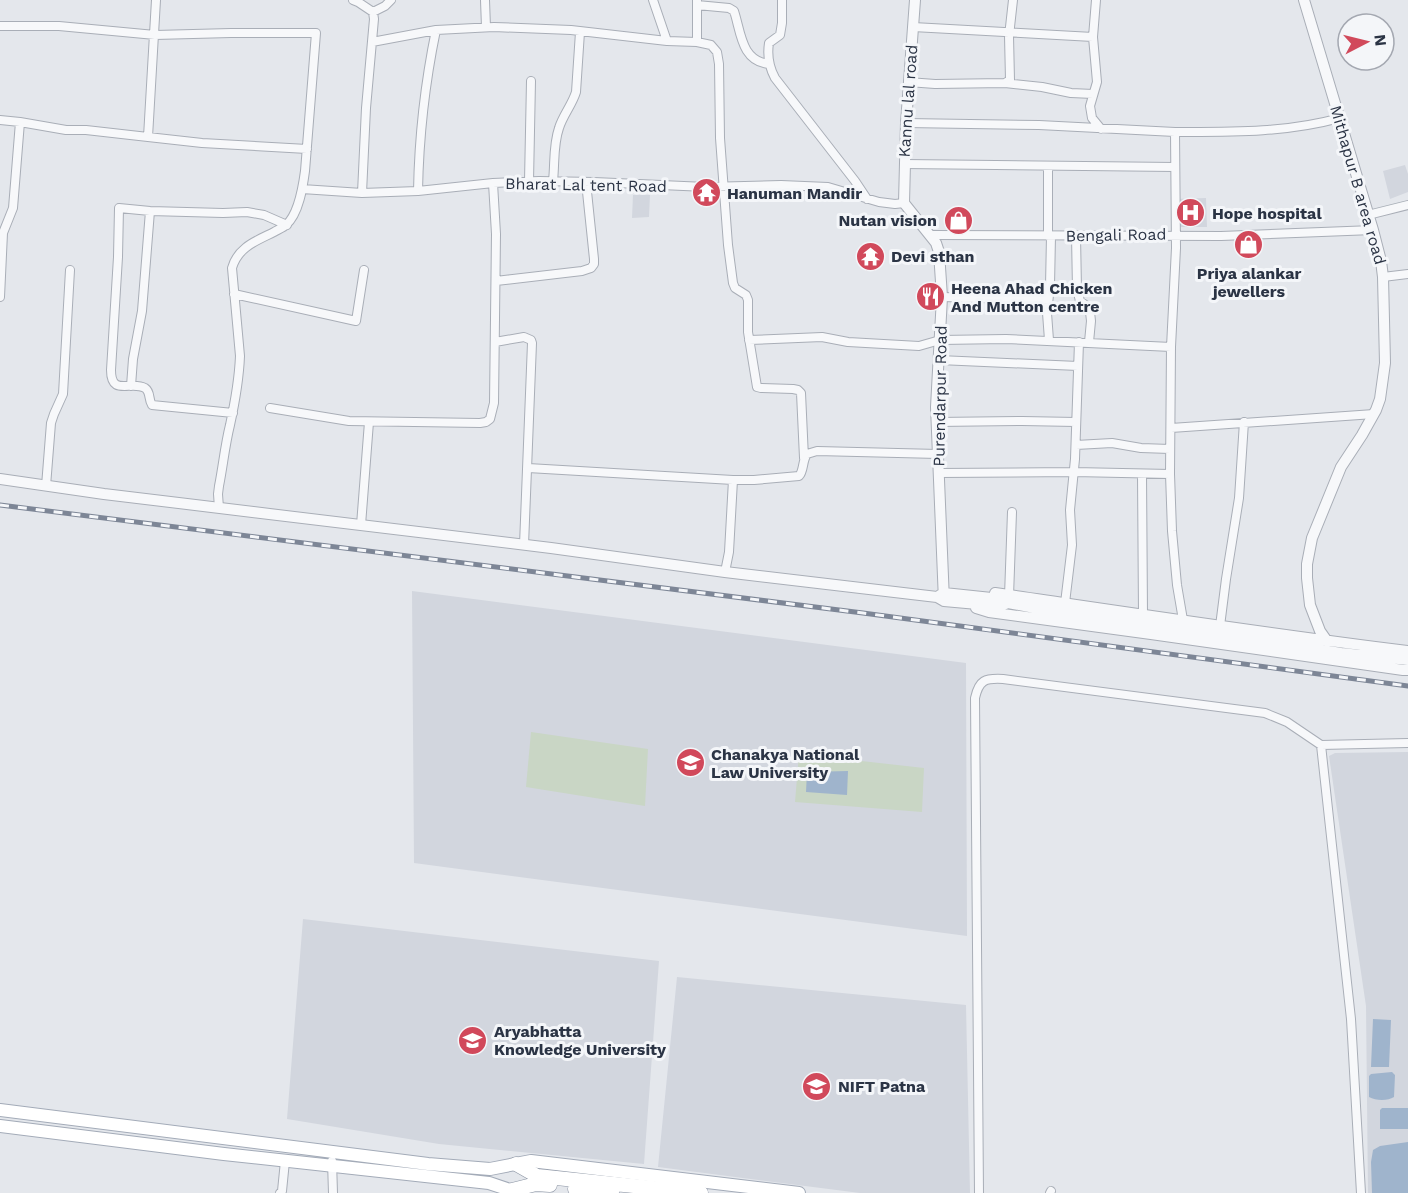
<svg xmlns="http://www.w3.org/2000/svg" width="1408" height="1193" font-family="'Work Sans',sans-serif">
<style>
.built{fill:#d2d6de}
.green{fill:#c9d6c5}
.water{fill:#9fb4cc}
.lines{fill:none;stroke-linecap:round;stroke-linejoin:round}
.minor-casing{stroke:#a9aeb7;stroke-width:10}
.tertiary-casing{stroke:#a9aeb7;stroke-width:12}
.primary-casing{stroke:#a3abb8;stroke-width:14}
.trunk-casing{stroke:#8b94a3;stroke-width:15}
.minor{stroke:#f7f8fa;stroke-width:8}
.tertiary{stroke:#f7f8fa;stroke-width:10}
.primary{stroke:#fff;stroke-width:12}
.trunk{stroke:#fff;stroke-width:14}
.rail-casing{stroke:#7d8696;stroke-width:5}
.rail{stroke:#f4f6f9;stroke-width:3;stroke-dasharray:9;stroke-linecap:butt}
.labels{text-anchor:middle;dominant-baseline:central;stroke-width:6;stroke-linejoin:round;paint-order:stroke}
.street-label{font-size:16px;fill:#2b3445;stroke:#f4f6f9}
.poi-label{font-size:16px;font-weight:bold;fill:#2b3445;stroke:#f4f6f9;text-anchor:start}
</style>
<rect width="100%" height="100%" fill="#e4e7ec"/>
<!-- built -->
<path class="built" d="M1405 165 1408 174V192L1390 199 1383 171Z
M633 195H650L649 217 632 218Z
M1206 198 1207 227H1175V199Z
M412 591 966 663 967 936 414 863Z
M1408 752V1193H1368L1366 1006 1329 756 1335 753Z
M303 919 659 961 644 1164 439 1144 287 1119Z
M677 977 966 1005 970 1193H860L658 1167Z"/>
<!-- green -->
<path class="green" d="M531 732 648 749 645 806 526 787Z
M799 754 924 768 922 812 795 802Z"/>
<!-- water -->
<path class="water" d="M848 771 847 795 806 792 807 772Z
M1373 1019 1391 1020 1389 1067H1371Z
M1392 1072 1395 1075 1394 1097C1388 1101 1376 1101 1369 1097V1076L1371 1074Z
M1382 1108H1408V1129H1380V1110Z
M1408 1142V1193H1372L1371 1162 1373 1150 1380 1146Z"/>
<g class="lines">
<defs>
<path id="minor" d="M156 0 148 137 202 143 307 149
M353 0 358 2 373 12 374 19 366 108 362 193
M485 0 486 27
M653 0 667 41
M782 0V23L780 35 769 43C767 56 769 67 775 78L855 181 867 199
M1096 0 1093 37 1097 82 1090 106 1092 118 1101 129
M697 5 729 8 734 11C741 32 741 61 769 64
M373 12 385 6 391 0
M0 26H59L155 35 231 33H316L305 171C303 186 299 214 286 225 283 228 277 230 274 232 256 241 238 247 232 268L240 356C239 380 235 402 230 425 225 445 223 466 219 486L218 494 219 508
M913 27 1093 37
M372 42 436 30 494 27 571 30 667 41 697 42 711 45 717 52 719 64 720 138 728 245 733 283 735 288 746 295 748 300V332L757 387 761 388 793 389 798 390 801 393 804 458
M697 42V1
M908 82 935 84 1005 83 1010 80 1009 36 1013 0
M1005 83 1042 87 1071 93 1093 94
M0 120 20 122 66 130H86L148 137
M906 123 1039 125 1175 132
M904 164 1175 167
M529 181 531 81
M553 181C555 163 553 145 559 128 563 115 572 105 576 92L580 32
M302 189 362 193 418 191 493 183 539 181 594 182 706 187 781 185 828 187 879 202 895 204 904 203
M418 191C419 136 425 83 436 30
M1368 215 1408 205
M930 235 1221 236 1373 230
M1048 236V166
M1076 236 1077 289 1080 301 1088 307 1090 312 1091 321 1089 342
M1383 277 1408 274
M496 281 582 271 591 268 594 264V259L586 182
M234 294 356 321 364 270
M0 297 3 233 13 208 20 122
M942 297 1048 300
M749 340 822 337 848 342 919 346 940 340 1006 339 1171 347
M1049 340 1047 313 1050 286 1051 236
M495 342 524 337 531 340 532 343 524 545
M939 360 1078 366
M131 386 133 359 142 311 150 211
M270 408 349 421 480 423 486 422 490 419 494 403 496 234 493 183
M233 413 152 405C148 399 151 392 145 388 131 380 111 397 111 370L118 257 119 208 150 211 223 213 247 212 264 215 287 225
M936 422 1022 421 1076 422
M1171 428 1374 414
M1076 445 1112 443 1141 448 1170 449
M528 468 733 480H754L799 476C804 471 802 461 807 454L817 451 938 454
M938 473 1074 472 1170 474
M1142 474 1143 614
M46 486 51 423 54 414 63 394 70 270
M361 525 369 422
M725 572 729 552 733 480
M1009 596 1012 512
M1065 603 1072 545 1070 510 1075 459 1079 342
M1183 620 1177 585 1172 531 1170 474 1171 347 1176 248 1175 132C1231 132 1285 133 1340 118
M1220 626 1226 579 1239 498 1244 422
M1321 745 1351 1019 1361 1193
M332 1161 333 1193
M280 1193 282 1191 285 1161
M979 1193 975 698C979 680 985 678 1003 679L1265 713 1287 722 1321 745 1408 743
M1050 1193 1051 1191"/>
<path id="tertiary" d="M915 0 906 123 904 203 936 243 939 252 942 297 936 407 944 601
M1304 0 1373 230 1381 261 1383 277 1385 363 1380 399 1376 410 1362 435 1341 467 1312 538 1307 564V578L1310 605 1320 631 1327 641
M0 479 104 494 551 548 725 572 937 597 944 601 1000 606 1008 603
M995 593C1133 613 1270 634 1408 651
M940 595 944 593 1001 599 1008 603 1045 610 1201 631 1341 653 1408 660
M976 608 989 612 1151 634 1403 670H1408"/>
<path id="primary" d="M0 1110 428 1164 490 1169 531 1161 799 1193
M0 1126 224 1154 489 1183 519 1193"/>
<path id="trunk" d="M516 1164 537 1176 701 1193
M575 1189 612 1193
M512 1190 536 1184 550 1185"/>
</defs>
<!-- minor casing -->
<use href="#minor" class="minor-casing"/>
<!-- tertiary casing -->
<use href="#tertiary" class="tertiary-casing"/>
<!-- primary casing -->
<use href="#primary" class="primary-casing"/>
<!-- trunk casing -->
<use href="#trunk" class="trunk-casing"/>
<!-- minor -->
<use href="#minor" class="minor"/>
<!-- tertiary -->
<use href="#tertiary" class="tertiary"/>
<!-- primary -->
<use href="#primary" class="primary"/>
<!-- trunk -->
<use href="#trunk" class="trunk"/>
<defs>
<path id="rail" d="M0 505 863 613 1408 686"/>
</defs>
<!-- rail casing -->
<use href="#rail" class="rail-casing"/>
<!-- rail -->
<use href="#rail" class="rail"/>
</g>
<!-- icons -->
<defs>
<symbol id="temple-disc" viewBox="-11 -11 22 22"><circle r="9.5" fill="#d1495b" stroke="#f4f6f9"/><path d="M0-6L5-2H3V0L6.5 2.5H4V6H1.5V3h-3V6H-4V2.5H-6.5L-3 0V-2H-5Z" fill="#fff"/></symbol>
<symbol id="hospital-disc" viewBox="-11 -11 22 22"><circle r="9.5" fill="#d1495b" stroke="#f4f6f9"/><path d="M-5-5h3v3.5h4V-5h3V5h-3V1.5h-4V5h-3Z" fill="#fff"/></symbol>
<symbol id="shop-disc" viewBox="-11 -11 22 22"><circle r="9.5" fill="#d1495b" stroke="#f4f6f9"/><path d="M-5-2.5h2.3a2.7 3.5 0 0 1 5.4 0H5L5.5 6h-11ZM-1.5-2.5h3a1.5 2.3 0 0 0-3 0Z" fill="#fff"/></symbol>
<symbol id="restaurant-disc" viewBox="-11 -11 22 22"><circle r="9.5" fill="#d1495b" stroke="#f4f6f9"/><path d="M-5-6h1v4h1v-4h1v4h1v-4h1v5L-1.5 .5V6h-2V.5L-5-1ZM5-6V6H3V1.5H1.5Q1.5-4 5-6Z" fill="#fff"/></symbol>
<symbol id="university-disc" viewBox="-11 -11 22 22"><circle r="9.5" fill="#d1495b" stroke="#f4f6f9"/><path d="M0-5L7-2L0 1L-7-2ZM-4 1L0 2.5L4 1V4Q0 6-4 4Z" fill="#fff"/></symbol>
</defs>
<g fill-rule="evenodd">
<use href="#temple-disc" x="690" y="176" width="33" height="33"/>
<use href="#hospital-disc" x="1174" y="196" width="33" height="33"/>
<use href="#shop-disc" x="942" y="204" width="33" height="33"/>
<use href="#shop-disc" x="1232" y="228" width="33" height="33"/>
<use href="#temple-disc" x="854" y="240" width="33" height="33"/>
<use href="#restaurant-disc" x="914" y="280" width="33" height="33"/>
<use href="#university-disc" x="674" y="746" width="33" height="33"/>
<use href="#university-disc" x="456" y="1024" width="33" height="33"/>
<use href="#university-disc" x="800" y="1070" width="33" height="33"/>
</g>
<g class="labels">
<!-- street labels -->
<g class="street-label">
<text transform="translate(908 101) rotate(-86)">Kannu lal road</text>
<text transform="translate(586 185) rotate(1)">Bharat Lal tent Road</text>
<text transform="translate(1358 185) rotate(74)">Mithapur B area road</text>
<text transform="translate(1116 235) rotate(-1)">Bengali Road</text>
<text transform="translate(940 396) rotate(-89)">Purendarpur Road</text>
</g>
<!-- poi labels -->
<g class="poi-label">
<text x="727" y="193">Hanuman Mandir</text>
<text x="1212" y="213">Hope hospital</text>
<text x="937" y="220" text-anchor="end">Nutan vision</text>
<text x="891" y="256">Devi sthan</text>
<text x="1249" y="273" text-anchor="middle">Priya alankar<tspan x="1249" dy="18">jewellers</tspan></text>
<text x="951" y="288">Heena Ahad Chicken<tspan x="951" dy="18">And Mutton centre</tspan></text>
<text x="711" y="754">Chanakya National<tspan x="711" dy="18">Law University</tspan></text>
<text x="494" y="1031">Aryabhatta<tspan x="494" dy="18">Knowledge University</tspan></text>
<text x="838" y="1086">NIFT Patna</text>
</g>
</g>
<!-- north arrow -->
<g transform="translate(1366 42) rotate(83)"><circle r="28" fill="#f4f6f9" stroke="#a4a8b1" stroke-width="1.5"/>
<path d="M0-4.5L10 22L0 15L-10 22Z" fill="#d1495b"/>
<text y="-9" font-size="16" font-weight="bold" text-anchor="middle" fill="#2b3445">N</text>
</g>
</svg>
